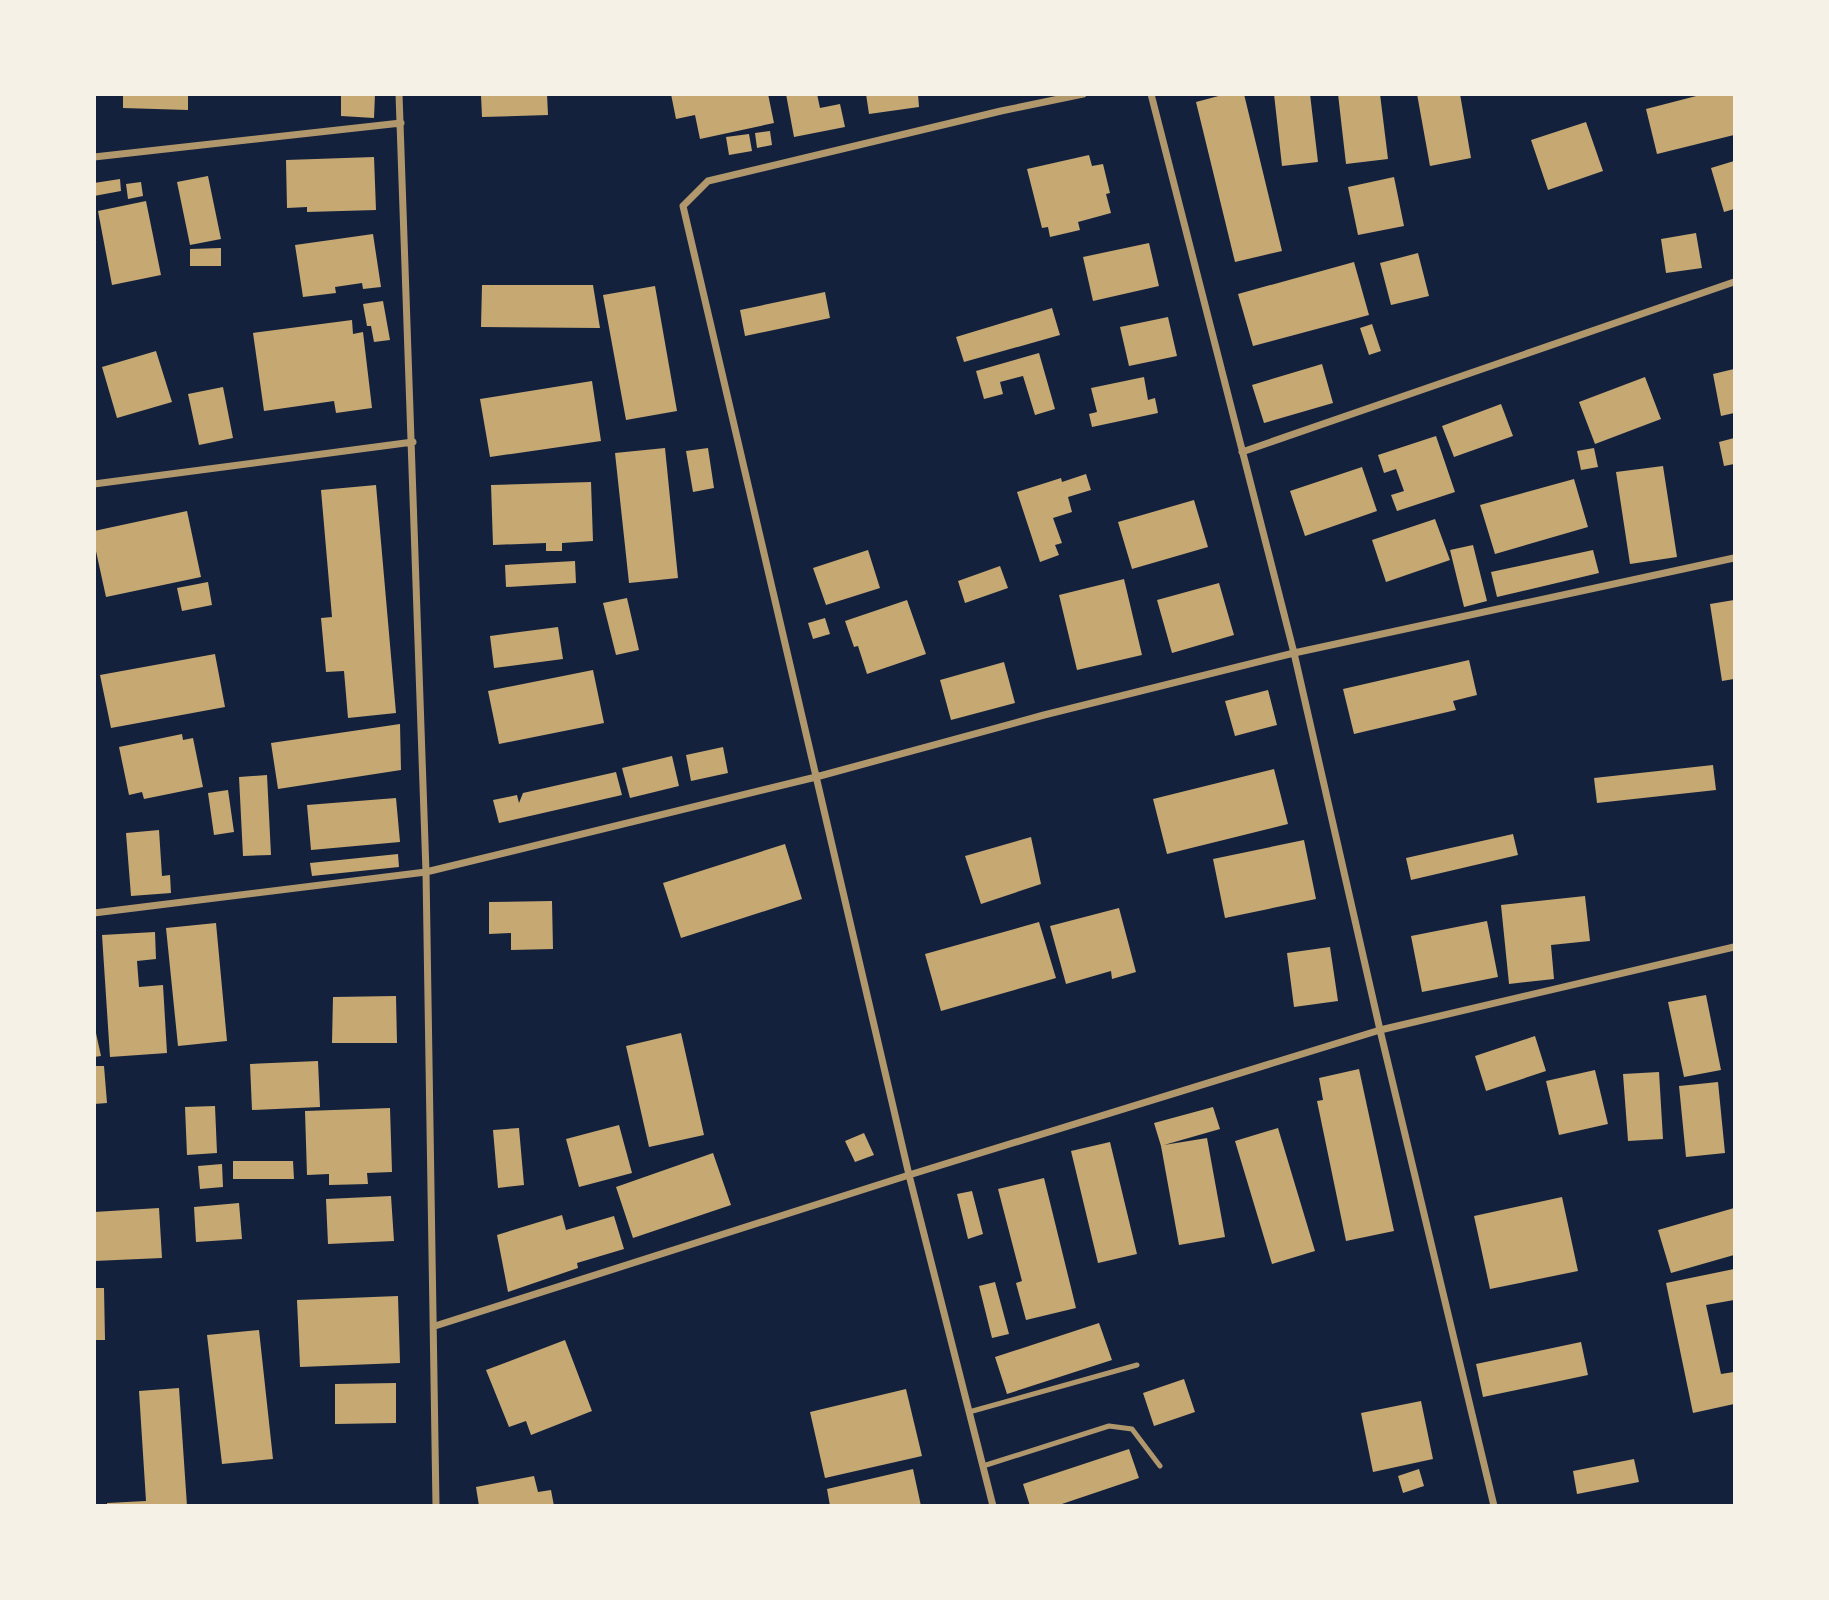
<svg xmlns="http://www.w3.org/2000/svg" width="1829" height="1600" font-family="Bitter,serif">
<style>
.building{fill:#c6a872}
.lines{fill:none;stroke-linecap:round;stroke-linejoin:round}
.service{stroke:#b1986c;stroke-width:5}
.minor{stroke:#b1986c;stroke-width:7}
</style>
<rect width="100%" height="100%" fill="#14213d"/>
<!-- building -->
<path class="building" d="M123 94H188V110L123 108Z
M341 94H375L374 118 341 116Z
M547 94 548 115 482 117 481 95Z
M671 94H768L774 123 700 139 695 115 676 119Z
M786 94H817L820 108 840 104 845 127 794 137Z
M866 94H918L919 107 869 114Z
M1226 94H1244L1282 251 1235 262 1196 102Z
M1274 94H1310L1318 162 1282 166Z
M1338 94H1380L1388 159 1346 164Z
M1417 94H1460L1471 158 1430 166Z
M1704 94H1734V135L1657 154 1646 109Z
M1586 122 1603 171 1548 190 1531 140Z
M770 131 772 145 757 148 755 133Z
M749 134 752 151 729 155 726 137Z
M1089 155 1092 166 1103 164 1110 193 1106 194 1111 213 1078 222 1080 230 1050 237 1048 227 1042 228 1027 169Z
M374 157 376 210 307 212V207L287 208 286 160Z
M1734 161V209L1724 212 1711 168Z
M208 176 221 239 190 245 177 182Z
M1394 177 1404 226 1358 235 1348 187Z
M120 179 121 191 94 196V183Z
M141 182 143 196 128 199 126 184Z
M146 201 161 275 112 285 98 211Z
M1696 233 1702 268 1666 273 1661 239Z
M373 234 381 287 363 289 362 283 335 287 336 293 303 297 295 245Z
M1149 243 1159 286 1093 301 1083 257Z
M221 248V266H190V249Z
M1418 253 1429 296 1391 305 1380 263Z
M1354 262 1369 315 1253 346 1238 294Z
M482 285H593L600 328 481 327Z
M655 286 677 411 626 420 603 295Z
M825 292 830 318 745 336 740 310Z
M383 301 390 340 374 342 371 326H367L363 304Z
M1052 308 1060 335 964 362 956 337Z
M1168 317 1177 356 1129 366 1120 327Z
M352 320 353 334 363 332 372 408 336 413 334 401 264 411 253 333Z
M1372 324 1381 351 1369 355 1360 328Z
M156 351 172 402 117 418 102 367Z
M1039 353 1055 409 1035 415 1023 376 1000 382 1003 394 984 399 976 371Z
M1322 364 1333 403 1264 423 1252 385Z
M1734 369V413L1721 416 1713 374Z
M1144 377 1148 400 1155 398 1158 413 1092 427 1089 414 1097 412 1091 388Z
M1645 377 1661 419 1595 444 1579 402Z
M592 381 601 441 490 457 480 399Z
M223 387 233 438 199 445 188 394Z
M1501 404 1513 436 1454 457 1442 426Z
M1436 436 1455 492 1397 511 1391 495 1404 491 1396 469 1384 473 1378 455Z
M1734 438V464L1724 466 1719 442Z
M665 448 678 578 629 583 615 453Z
M708 448 714 488 693 492 686 451Z
M1594 448 1598 467 1581 470 1577 451Z
M1663 466 1677 557 1630 564 1616 472Z
M1362 467 1377 511 1305 536 1290 491Z
M1086 474 1091 490 1068 497 1072 512 1053 518 1062 543 1055 545 1059 555 1040 562 1017 492 1061 478 1062 482Z
M1574 479 1588 527 1495 554 1480 505Z
M591 482 593 541 562 543V551H546V543L493 545 491 485Z
M376 485 396 713 348 718 344 671 326 672 321 618 332 617 321 490Z
M1194 500 1208 547 1132 569 1118 522Z
M187 511 201 577 106 597 94 542V531Z
M1435 519 1450 560 1386 582 1372 540Z
M1473 545 1487 601 1464 607 1450 550Z
M868 550 880 588 826 605 813 568Z
M1593 550 1599 573 1497 597 1491 572Z
M575 561 576 583 506 587 505 565Z
M1000 566 1008 588 965 603 958 581Z
M1124 579 1142 655 1077 670 1059 595Z
M208 582 212 605 182 611 177 588Z
M1219 583 1234 635 1172 653 1157 600Z
M627 598 639 650 616 655 603 603Z
M907 600 926 654 867 674 858 646 854 647 845 621Z
M1734 600V679L1722 681 1710 604Z
M825 618 830 634 813 639 808 623Z
M558 627 563 659 494 668 490 636Z
M215 654 225 707 111 728 100 675Z
M1469 660 1477 695 1453 701 1456 710 1354 734 1343 689Z
M1004 662 1015 703 951 720 940 680Z
M593 670 604 723 499 744 488 691Z
M1268 690 1277 725 1235 736 1225 701Z
M400 724 401 770 278 789 271 743Z
M182 734 183 740 193 738 203 787 144 799 142 792 129 795 119 747Z
M723 747 728 773 691 781 686 755Z
M672 756 679 786 630 798 622 768Z
M1713 765 1716 790 1597 803 1594 778Z
M1274 769 1288 824 1167 854 1153 799Z
M616 772 622 795 499 823 493 800 517 795 519 803 523 793Z
M267 775 271 855 243 856 239 777Z
M228 790 234 832 214 835 208 793Z
M396 798 400 842 311 850 307 805Z
M159 830 162 876 170 875 171 893 131 896 126 833Z
M1513 834 1518 855 1411 880 1406 858Z
M1031 837 1041 884 981 904 965 856Z
M1304 840 1316 899 1225 918 1213 859Z
M785 844 802 899 681 938 663 883Z
M398 854 399 867 312 876 310 863Z
M1585 896 1590 941 1551 945 1554 979 1509 984 1501 905Z
M552 901 553 949 511 950V933L489 934V902Z
M1119 908 1136 972 1112 979 1111 971 1066 984 1050 926Z
M1487 921 1498 977 1422 992 1411 936Z
M1039 922 1056 978 941 1011 925 954Z
M216 923 227 1041 178 1046 166 928Z
M155 932 156 959 137 961 139 987 163 985 167 1053 110 1057 102 935Z
M1330 947 1338 1001 1294 1007 1287 953Z
M1706 995 1721 1070 1684 1077 1668 1002Z
M396 996 397 1043H332L333 997Z
M94 1024 101 1056 94 1057Z
M681 1033 704 1135 649 1147 626 1046Z
M1535 1036 1546 1071 1486 1091 1475 1056Z
M318 1061 320 1107 252 1110 250 1064Z
M94 1066H104L107 1103 94 1104Z
M1359 1069 1394 1231 1346 1241 1317 1101 1323 1100 1319 1078Z
M1595 1070 1608 1124 1559 1135 1546 1081Z
M1659 1072 1663 1139 1628 1141 1623 1074Z
M1718 1082 1725 1153 1686 1157 1679 1086Z
M215 1106 217 1153 187 1155 185 1107Z
M1213 1107 1220 1129 1164 1145 1207 1138 1225 1237 1179 1245 1161 1146 1154 1123Z
M390 1108 392 1172 367 1173 368 1184 329 1185V1174L307 1175 305 1111Z
M619 1125 632 1173 579 1187 566 1139Z
M519 1128 524 1185 498 1188 493 1130Z
M1278 1128 1315 1251 1272 1264 1235 1141Z
M864 1133 874 1155 855 1162 845 1141Z
M1110 1142 1137 1254 1098 1263 1071 1151Z
M713 1153 731 1205 633 1238 616 1187Z
M233 1161H293L294 1179H233Z
M222 1164 223 1187 200 1189 198 1166Z
M1044 1178 1076 1308 1026 1320 1016 1283 1022 1281 998 1189Z
M972 1191 983 1234 968 1239 957 1194Z
M391 1196 394 1241 328 1244 326 1199Z
M1562 1197 1578 1271 1490 1289 1474 1216Z
M239 1203 242 1239 196 1242 194 1207Z
M159 1208 162 1258 94 1261V1212Z
M1734 1208V1255L1671 1273 1658 1230Z
M562 1215 566 1230 614 1216 624 1249 577 1263 578 1268 508 1292 497 1235Z
M1734 1269V1300L1706 1305 1721 1374 1734 1372V1404L1693 1413 1666 1283Z
M995 1282 1009 1334 992 1338 979 1286Z
M94 1288H104L105 1340H94Z
M398 1296 400 1363 300 1367 297 1300Z
M1099 1323 1112 1360 1007 1394 995 1357Z
M259 1330 273 1459 222 1464 207 1335Z
M565 1340 592 1411 531 1435 526 1421 509 1427 486 1370Z
M1581 1342 1588 1375 1483 1397 1476 1364Z
M1184 1379 1195 1412 1154 1426 1143 1393Z
M396 1383V1423L335 1424V1384Z
M179 1388 187 1506H107V1503L146 1501 139 1391Z
M906 1389 922 1456 825 1478 810 1412Z
M1421 1401 1433 1459 1373 1472 1361 1413Z
M1129 1449 1139 1478 1056 1506H1030L1023 1484Z
M1634 1459 1639 1482 1577 1494 1573 1471Z
M913 1469 921 1506H830L827 1489Z
M1419 1469 1424 1486 1403 1493 1398 1476Z
M534 1476 538 1492 551 1490 554 1506H479L476 1487Z"/>
<g class="lines">
<!-- service -->
<path class="service" d="M969 1412 1137 1365
M983 1466 1109 1426 1132 1429 1160 1466"/>
<!-- minor -->
<path class="minor" d="M399 94 426 872 436 1506
M1151 94 1294 653 1380 1030 1494 1506
M94 157 401 123
M1242 452 1734 282
M94 484 413 442
M94 913 426 872 816 777 1044 715 1294 653 1734 558
M435 1326 909 1175 1380 1030 1734 947
M993 1506 909 1175 683 206 708 181 1001 111 1083 94"/>
</g>
<!-- border -->
<rect width="1829" height="1600" fill="none" stroke="#f6f1e7" stroke-width="192"/>
</svg>
